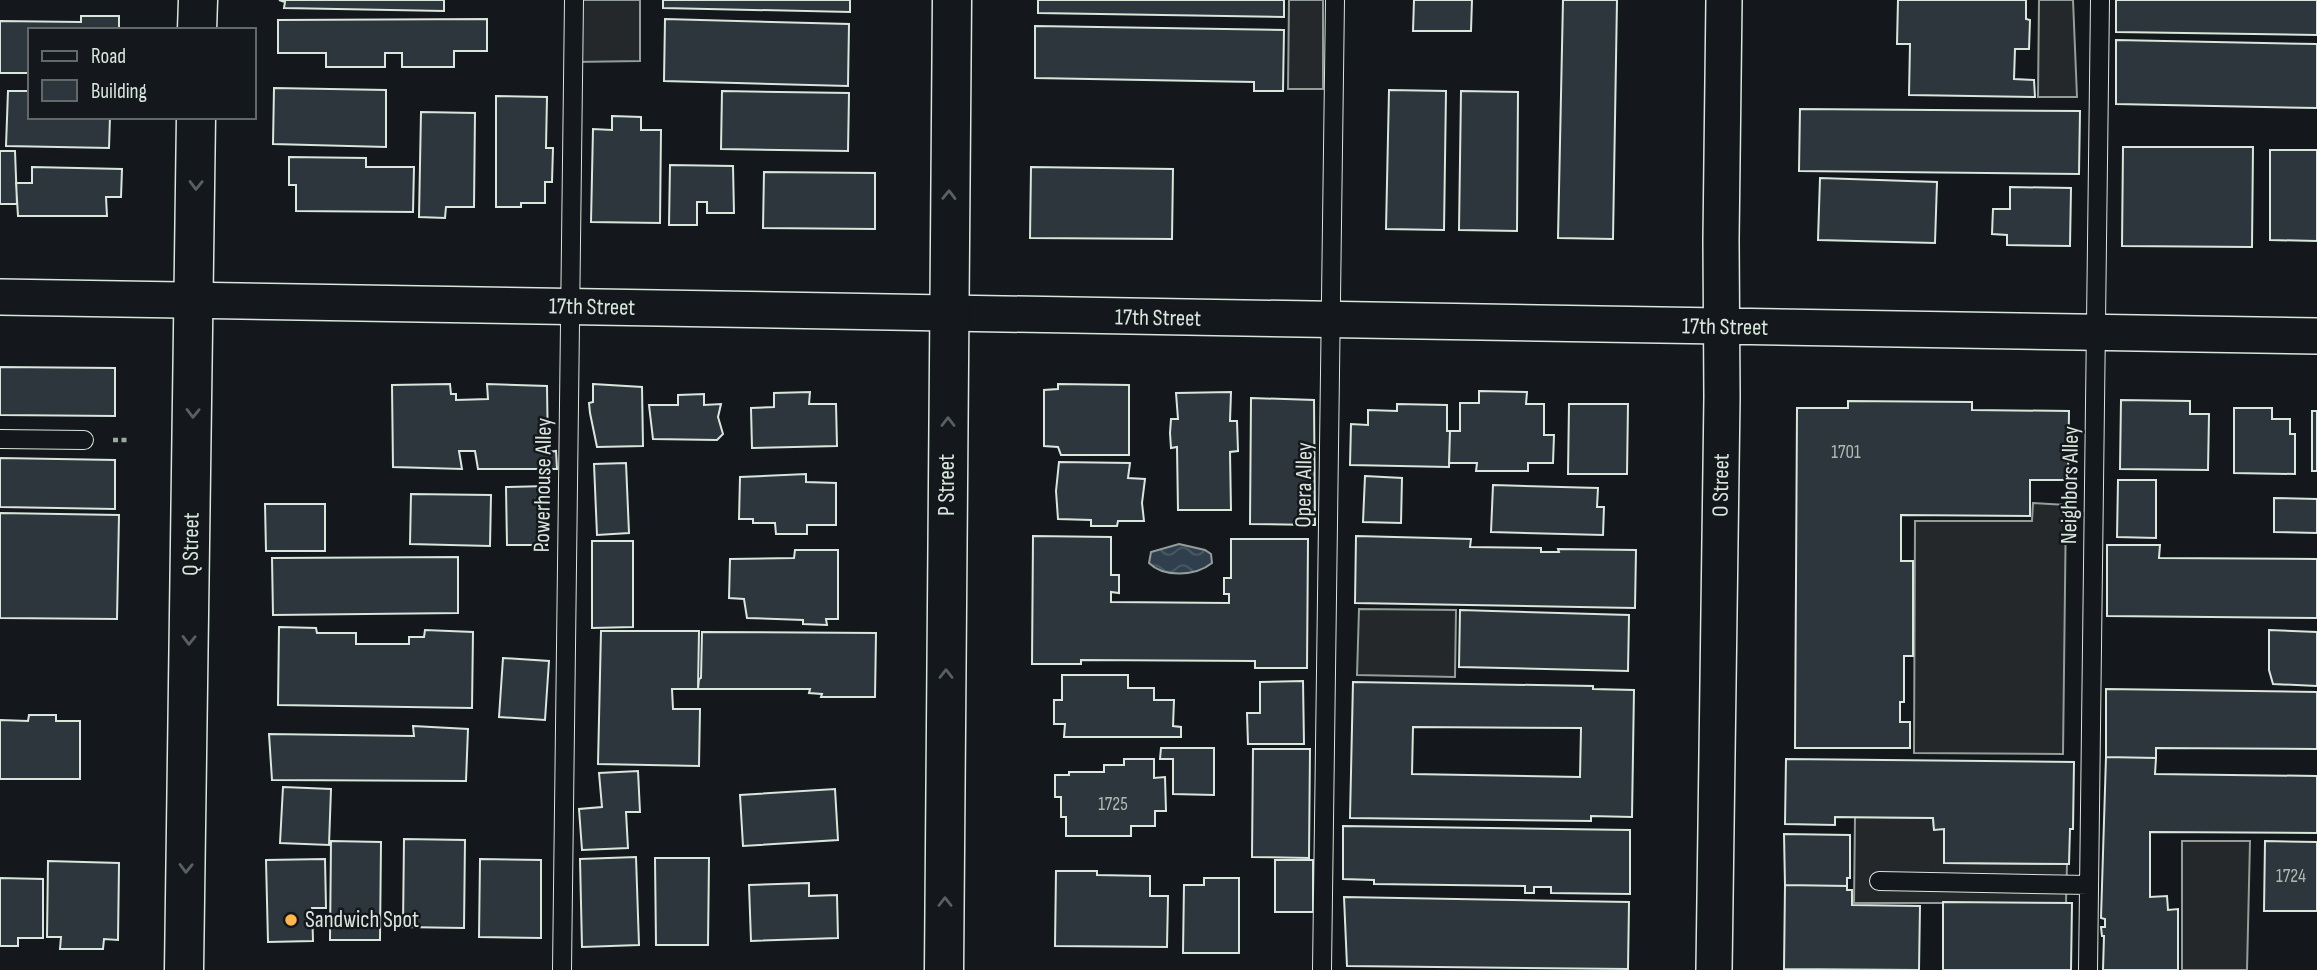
<svg xmlns="http://www.w3.org/2000/svg" width="2317" height="970" font-family="'Sofia Sans Condensed',sans-serif">
<style>
.parking{fill:#24282b;stroke:#939e99;stroke-width:2}
.water{fill:url(#water-waves);stroke:#939e99;stroke-width:2}
.building{fill:#2c363c;stroke:#d8e6dc;stroke-width:2;fill-rule:evenodd}
.lines{fill:none;stroke-linecap:round;stroke-linejoin:round}
.lane-casing{stroke:#d8e6dc;stroke-width:20}
.street-casing{stroke:#d8e6dc;stroke-width:38}
.secondary-casing{stroke:#d8e6dc;stroke-width:41}
.path{stroke:#9da8a2;stroke-width:4.5;stroke-dasharray:5 3.5;stroke-linecap:butt}
.lane{stroke:#14181c;stroke-width:18}
.street{stroke:#14181c;stroke-width:35}
.secondary{stroke:#14181c;stroke-width:38}
.oneway{stroke:#59605f}
.poi-dot{fill:#ffb74d;stroke:#14181c;stroke-width:2.5}
.labels{text-anchor:middle;dominant-baseline:central;stroke-width:5;stroke-linejoin:round;paint-order:stroke}
.number-label{font-size:19px;fill:#adbab4}
.street-label{font-size:23px;fill:#d8e6dc;stroke:#14181c}
.poi-label{font-size:23px;fill:#d8e6dc;stroke:#14181c;text-anchor:start}
</style>
<defs>
<pattern id="water-waves" width="16" height="10" patternUnits="userSpaceOnUse" patternTransform="scale(1.75)"><rect width="16" height="10" fill="#2f3f4d"/><path d="M0 5q4-4 8 0t8 0" fill="none" stroke="#4c5b66"/></pattern>
</defs>
<rect width="100%" height="100%" fill="#14181c"/>
<!-- parking -->
<path class="parking" d="M574 0H640V61L573 62Z
M1289 0H1323V89H1288Z
M2039 0H2073L2077 97H2038Z
M2033 503 2066 505 2063 754 1914 753 1915 521H2032Z
M1359 609 1456 610 1455 677 1357 675Z
M1855 817 1933 818 1934 829H1944V863L2067 864 2066 903H1854Z
M2182 841H2250L2247 970H2182Z"/>
<!-- water -->
<path class="water" d="M1179 544 1205 550 1211 554 1212 563C1196 576 1164 578 1149 563L1151 552Z"/>
<!-- building -->
<path class="building" d="M279 0H444V11L284 8 285 2Z
M663 0H850V12L663 8Z
M1038 0H1284V17L1038 13Z
M1414 0H1472L1471 31H1413Z
M1563 0H1617L1613 239 1558 238Z
M1898 0H2026V19L2030 20 2029 49H2015L2014 79 2034 80 2035 97 1909 95 1910 44H1897Z
M2116 0H2317V35L2116 32Z
M81 16H119V30H30V73H0V21L81 22Z
M487 19V51H454V67H402V53H385V67H326V53H278V20Z
M665 19 849 24 848 86 664 81Z
M1035 26 1284 30 1283 91H1254V82L1035 78Z
M2116 40 2317 44V108L2116 104Z
M274 88 386 90V147L273 144Z
M1389 90 1446 91 1444 230 1386 229Z
M8 91H30V117H110L109 148 6 146Z
M722 91 849 93 848 151 721 149Z
M1461 91 1518 92 1517 231 1459 230Z
M496 96 547 97 546 148H553L552 182H545V203H521V207H496Z
M1800 109 2080 111 2079 174 1799 171Z
M421 112 475 113 474 207H446L445 218 419 217Z
M612 116 641 117V130H661L660 223 591 222 593 129 612 130Z
M2123 147H2253L2252 247 2122 246Z
M2270 150H2317V241L2270 240Z
M0 151H15L17 204H0Z
M289 157 366 158V167H414L413 212 296 211V185H289Z
M670 165 733 166 734 213H707V202H697V225H669Z
M32 167 122 169 121 197H106L107 216H18L16 183H32Z
M1031 167 1173 169 1172 239 1030 238Z
M764 172 875 173V229L763 228Z
M1820 178 1937 182 1935 243 1818 240Z
M2010 187 2071 188 2070 246 2007 245V235L1992 234 1993 209H2010Z
M0 367 115 368V416L0 415Z
M450 384 451 394H456V400L488 399 487 384 547 386 548 452 556 451 557 469H478L475 451H459L462 469 393 467 392 385Z
M593 384 642 387 643 446 597 447 590 413 589 403 593 402Z
M1058 384 1129 385V455H1061L1058 447 1044 446V390L1058 389Z
M1479 391 1527 392 1526 404H1544V435H1554L1553 463H1528V471H1476L1477 463H1449L1450 431H1460V403H1479Z
M810 392 809 404H836L837 446 752 448 751 408 774 407V393Z
M1231 392 1230 421H1237L1238 451 1230 452 1231 510H1178L1177 447 1171 448 1170 433 1171 419H1178L1176 393Z
M704 394V405L721 404 718 417 723 434 717 440 653 439 649 405H678V395Z
M1251 398 1314 400 1315 525 1250 524Z
M2121 400 2190 401V414H2209L2208 470 2120 469Z
M1848 401 1972 402V410L2069 411 2068 480H2030V516L1901 515V561H1913V656H1904V702H1900V722H1910V748H1795L1797 408H1848Z
M1397 404 1447 405V431H1450L1449 467 1350 465 1351 424 1368 425V410L1397 411Z
M1569 404H1628L1627 474H1568Z
M2234 408H2272V419H2290V434H2295V474L2234 473Z
M2312 411H2317V471H2312Z
M0 458 115 460V509L0 507Z
M1059 462 1130 463 1128 478 1145 479 1142 503 1144 521H1118L1117 526H1091V520L1058 519 1056 491Z
M626 463 629 533 597 535 594 464Z
M806 474V482L836 483V525H807V534H776L775 523H753V519H739L740 477Z
M1365 476 1402 478 1401 523 1363 522Z
M2118 480H2156V538L2117 537Z
M1493 485 1598 488 1597 507H1604L1603 535 1491 532Z
M547 486V545H507L506 487Z
M411 494 491 495 490 546 410 544Z
M2274 498 2317 499V533L2274 532Z
M265 504H325V551H266Z
M0 513 119 515 117 619 0 618Z
M1033 536 1111 537V575H1119V593L1111 592V602L1229 603V594H1224V578H1231V539H1308L1307 668H1255V661L1081 660V664H1032Z
M1356 536 1471 539 1470 547 1541 548V552H1559L1558 549 1636 550 1635 608 1355 603Z
M592 541H633V627L592 628Z
M2107 545H2160L2159 558 2317 559V618L2107 616Z
M795 550H838V619H826L827 625 803 624V620L747 618 744 599 729 598 730 559 794 558Z
M458 557V613L273 615 272 558Z
M1460 610 1629 615 1628 671 1459 667Z
M279 627 316 628 317 633H356V644H409V637H424L425 630 473 632 472 708 278 705Z
M2269 630 2317 632V686L2273 684 2269 670Z
M601 631H699L698 689H672L673 709H700L699 766 598 764Z
M702 632 876 633 875 697H821L822 694 809 693 810 689H698L699 679 701 678Z
M503 658 549 661 545 720 499 717Z
M1062 675H1128V688H1154V700H1174L1173 726 1181 727V737H1064L1065 724H1054V700H1062Z
M1303 681 1304 744H1248L1247 713H1260V682Z
M1353 682 1593 686V689L1634 690 1632 817 1591 816V821L1350 818ZM1413 727 1581 728 1580 777 1412 774Z
M2106 689 2317 692V749L2156 748V758L2106 757Z
M29 715H56V721H80V779H0V720L28 721Z
M413 726 468 729 466 781 272 780 269 734 414 736Z
M1161 748H1214V795L1173 794V759H1160Z
M1253 749H1310L1309 858 1252 857Z
M2106 757 2156 758 2155 774 2317 776V833L2150 832V897L2167 896 2168 910 2178 909V970H2103L2104 936H2102L2101 927H2105V919L2101 918Z
M1124 759H1154V778L1165 777 1166 811H1155V826H1131V836H1066V817H1061V797H1055V775H1069V772H1104V765H1124Z
M1786 759 2074 762 2073 829H2070L2069 864 1944 863V829L1934 830 1933 818 1835 817V825L1785 824Z
M638 771 640 812H626L628 848 582 850 579 809 602 807 599 773Z
M283 787 331 789 329 845 280 843Z
M835 789 838 840 743 846 740 795Z
M1343 826 1630 830V894L1551 893V887H1534V893H1525V886L1374 884V880L1343 879Z
M1784 834 1850 835V878H1847V886L1785 885Z
M404 839 465 840 464 928 403 927Z
M331 841 381 842 380 940H330Z
M2265 841 2317 842V911H2264Z
M636 857 639 945 582 947 580 859Z
M655 858H709L708 945H656Z
M325 859 326 908H312L313 941 268 942 266 860Z
M480 859 541 860V938L479 937Z
M1275 860H1313V912H1275Z
M48 861 119 863 118 940 104 939 103 949H60L61 937H47Z
M1056 871H1097V875L1150 876V896H1168L1167 947 1055 946Z
M0 878 43 879V938H18V946H0Z
M1204 878H1239V953H1183L1184 885H1204Z
M809 883V896L837 895 838 938 751 941 749 885Z
M1785 885 1847 886V890H1852V905L1920 906 1919 970 1784 969Z
M1344 897 1629 902 1628 969 1347 966Z
M1943 902 2072 903 2071 970H1943Z"/>
<g class="lines">
<defs>
<path id="lane" d="M0 439 84 440
M1879 881 2089 885
M562 970 574 0
M1322 970 1335 0
M2088 970 2100 0"/>
<path id="street" d="M0 297 2317 336
M1714 970 1722 397 1721 240 1724 0"/>
<path id="secondary" d="M197 30 198 0
M184 970 196 117
M944 970 952 0"/>
</defs>
<!-- lane casing -->
<use href="#lane" class="lane-casing"/>
<!-- street casing -->
<use href="#street" class="street-casing"/>
<!-- secondary casing -->
<use href="#secondary" class="secondary-casing"/>
<!-- path -->
<path class="path" d="M113 440H129"/>
<!-- lane -->
<use href="#lane" class="lane"/>
<!-- street -->
<use href="#street" class="street"/>
<!-- secondary -->
<use href="#secondary" class="secondary"/>
</g>
<!-- one-way arrows -->
<defs><path id="oneway-chevron" d="M-2-3.5L2.5 0L-2 3.5" fill="none" stroke-width="1.6" stroke-linecap="round" stroke-linejoin="round" transform="scale(1.75)"/></defs>
<g class="oneway">
<use href="#oneway-chevron" transform="translate(196 185) rotate(91)"/>
<use href="#oneway-chevron" transform="translate(949 195) rotate(-89)"/>
<use href="#oneway-chevron" transform="translate(193 413) rotate(91)"/>
<use href="#oneway-chevron" transform="translate(948 422) rotate(-90)"/>
<use href="#oneway-chevron" transform="translate(189 640) rotate(91)"/>
<use href="#oneway-chevron" transform="translate(946 674) rotate(-90)"/>
<use href="#oneway-chevron" transform="translate(186 868) rotate(91)"/>
<use href="#oneway-chevron" transform="translate(945 902) rotate(-90)"/>
</g>
<!-- markers -->
<circle class="poi-dot" cx="291" cy="920" r="7"/>
<g class="labels">
<!-- number labels -->
<g class="number-label">
<text x="1846" y="452">1701</text>
<text x="1113" y="804">1725</text>
<text x="2291" y="876">1724</text>
</g>
<!-- street labels -->
<g class="street-label">
<text transform="translate(592 307) rotate(1)">17th Street</text>
<text transform="translate(1158 318) rotate(1)">17th Street</text>
<text transform="translate(1725 327) rotate(1)">17th Street</text>
<text transform="translate(543 485) rotate(-89)">Powerhouse Alley</text>
<text transform="translate(947 485) rotate(-90)">P Street</text>
<text transform="translate(1304 485) rotate(-89)">Opera Alley</text>
<text transform="translate(1721 485) rotate(-89)">O Street</text>
<text transform="translate(2070 485) rotate(-89)">Neighbors Alley</text>
<text transform="translate(191 544) rotate(-89)">Q Street</text>
</g>
<!-- poi labels -->
<g class="poi-label">
<text x="305" y="920">Sandwich Spot</text>
</g>
</g>
<!-- legend -->
<rect x="28" y="28" width="228" height="91" fill="#14181c" stroke="#626a69" stroke-width="2"/>
<rect x="42" y="51" width="35" height="10" fill="#14181c" stroke="#626a69" stroke-width="2"/>
<text x="91" y="63" font-size="21" fill="#d8e6dc">Road</text>
<rect x="42" y="80" width="35" height="21" fill="#2c363c" stroke="#626a69" stroke-width="2"/>
<text x="91" y="98" font-size="21" fill="#d8e6dc">Building</text>
</svg>
